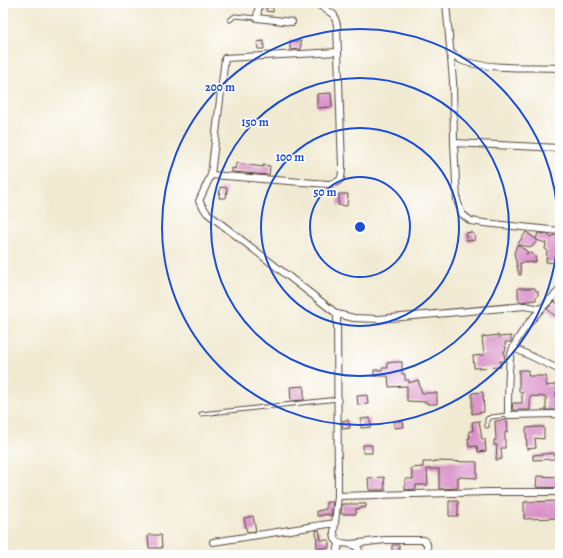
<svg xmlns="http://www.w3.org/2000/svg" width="563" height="558" font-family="Alegreya,serif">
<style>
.building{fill:#d992c8}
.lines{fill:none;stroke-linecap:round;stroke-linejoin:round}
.lane-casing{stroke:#564739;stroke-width:5}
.street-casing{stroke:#564739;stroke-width:8}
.lane{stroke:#fff;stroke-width:3}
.street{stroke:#fff;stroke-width:6}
.ring{fill:none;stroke:#1d4ed8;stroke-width:2}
.centre{fill:#1d4ed8;stroke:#fff;stroke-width:2}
.ring-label{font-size:12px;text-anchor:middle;font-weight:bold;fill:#1d4ed8;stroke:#fff;stroke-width:3;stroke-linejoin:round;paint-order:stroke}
</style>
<rect width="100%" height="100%" fill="#fff"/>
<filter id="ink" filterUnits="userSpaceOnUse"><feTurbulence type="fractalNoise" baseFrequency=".025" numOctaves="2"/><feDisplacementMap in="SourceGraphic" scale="8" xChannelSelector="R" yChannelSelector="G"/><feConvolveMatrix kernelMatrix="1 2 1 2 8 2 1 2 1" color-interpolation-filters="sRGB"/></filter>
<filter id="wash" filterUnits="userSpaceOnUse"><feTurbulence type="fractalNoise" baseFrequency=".012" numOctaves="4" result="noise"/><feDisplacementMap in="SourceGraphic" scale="16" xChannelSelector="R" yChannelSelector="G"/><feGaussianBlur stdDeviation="0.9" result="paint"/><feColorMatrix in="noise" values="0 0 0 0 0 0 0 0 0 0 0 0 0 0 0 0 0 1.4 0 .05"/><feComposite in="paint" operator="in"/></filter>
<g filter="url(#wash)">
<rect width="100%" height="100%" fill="#f1ead2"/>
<g id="blocks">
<!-- building -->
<path class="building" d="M267 3H273V12L266 11Z
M264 41V49H258L257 42Z
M290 41H301V49L290 50Z
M331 93 332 107 317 108V94Z
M236 163 263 167V165L270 166 269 175 232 172V168L235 169Z
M220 187 227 188 226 198H219Z
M339 194H348L347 206 338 205Z
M472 232V234H474L475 240 467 241 465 233Z
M526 232 536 239 538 233 547 234 551 238 554 235H560L558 260H556V263L546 262 547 250 545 249 546 243 536 240 537 241 532 247 518 245 528 252 526 254 531 253 535 256 536 262 520 263 521 275H519L514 253 517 245Z
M518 288H535L536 291H538V296L536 297V300L520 302 518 298Z
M555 301 560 308V318L557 314 555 316 547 309Z
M498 335V337L511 336V342H505L506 350 504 351 505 361H500L501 367 474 368 473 356 484 355 482 337Z
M395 362H402V374H405V380H409V383L418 380 422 393H437V404H427V402L407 401V386L389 387 388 376H374V370H382V368H388L387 363Z
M519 370H528V376H546V386L560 384V391L556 392V410H546V397L530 396V410H512L513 403H522V392H519Z
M304 386V400L291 401 290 387Z
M483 392 484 412 472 414V393Z
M367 395 368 404 358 405 357 396Z
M370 418 371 427 361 428V419Z
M348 420 350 428 343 429 342 421Z
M507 420 508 432H505V448H501L502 459 496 460 497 445H494V440H496L495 421Z
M394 421H403L404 427 394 428Z
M479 421 482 439H485L486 451 478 452 477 446 469 447 468 438H470L469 431H473L472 422Z
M536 427H544V439L535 438 536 448 527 449 526 428Z
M363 445H372V453H363Z
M554 453 555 459 533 460V455Z
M434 461 477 462V478L458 477V488L439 489V469H427L428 485H416V489L405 490V479H413L411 468 423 467V462H434Z
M537 476 560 477V488L536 487Z
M384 477 385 490H369L368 478Z
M449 501H458V516H449Z
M560 501V518L524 519V502Z
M326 502H333L331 516H329V514L317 516V511L326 509Z
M342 504H366V507L356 509V514H341Z
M253 516 256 531 247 532 244 518Z
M316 530H319L321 540H329V548H317Z
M148 535H161L162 548H149Z
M392 545H399V555H392Z"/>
</g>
</g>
<g filter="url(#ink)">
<use href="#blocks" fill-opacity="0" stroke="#564739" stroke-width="1"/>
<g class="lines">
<defs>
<path id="lane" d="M230 20 235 16 257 18
M201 414 338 399
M487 426V419L491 417 508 415"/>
<path id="street" d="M259 3 257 18 292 22
M446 3 453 81 454 143 457 200 462 214 471 221 484 223 560 231
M338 52 225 58 211 175 199 201 207 213 337 314 354 318 379 319 525 306 541 309
M450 52C455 56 459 60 466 62 492 69 532 67 560 68
M454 143 560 148
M211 175 328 184C342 183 342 178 342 166L337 25 334 15 316 3
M560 290C543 306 513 336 510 359 508 378 508 397 508 415L560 414
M337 314 338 496 334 532 335 539 339 543 351 544 358 548 361 555
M514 348 560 370
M338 496 490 492H560
M213 542 335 523
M351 544 385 540H424L427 544 428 555
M337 555 339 543"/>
</defs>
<!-- lane casing -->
<use href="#lane" class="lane-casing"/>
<!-- street casing -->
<use href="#street" class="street-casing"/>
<!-- lane -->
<use href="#lane" class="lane"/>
<!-- street -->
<use href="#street" class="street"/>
</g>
</g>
<!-- distance rings -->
<g class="ring">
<circle cx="360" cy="227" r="50"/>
<circle cx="360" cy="227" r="99"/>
<circle cx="360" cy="227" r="149"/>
<circle cx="360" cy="227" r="198"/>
</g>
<circle cx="360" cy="227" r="6" class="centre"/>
<g class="ring-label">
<text x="220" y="91">200 m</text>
<text x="255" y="126">150 m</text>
<text x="290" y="161">100 m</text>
<text x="325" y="196">50 m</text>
</g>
<!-- margin -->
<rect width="563" height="558" fill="none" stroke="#fff" stroke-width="16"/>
</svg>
